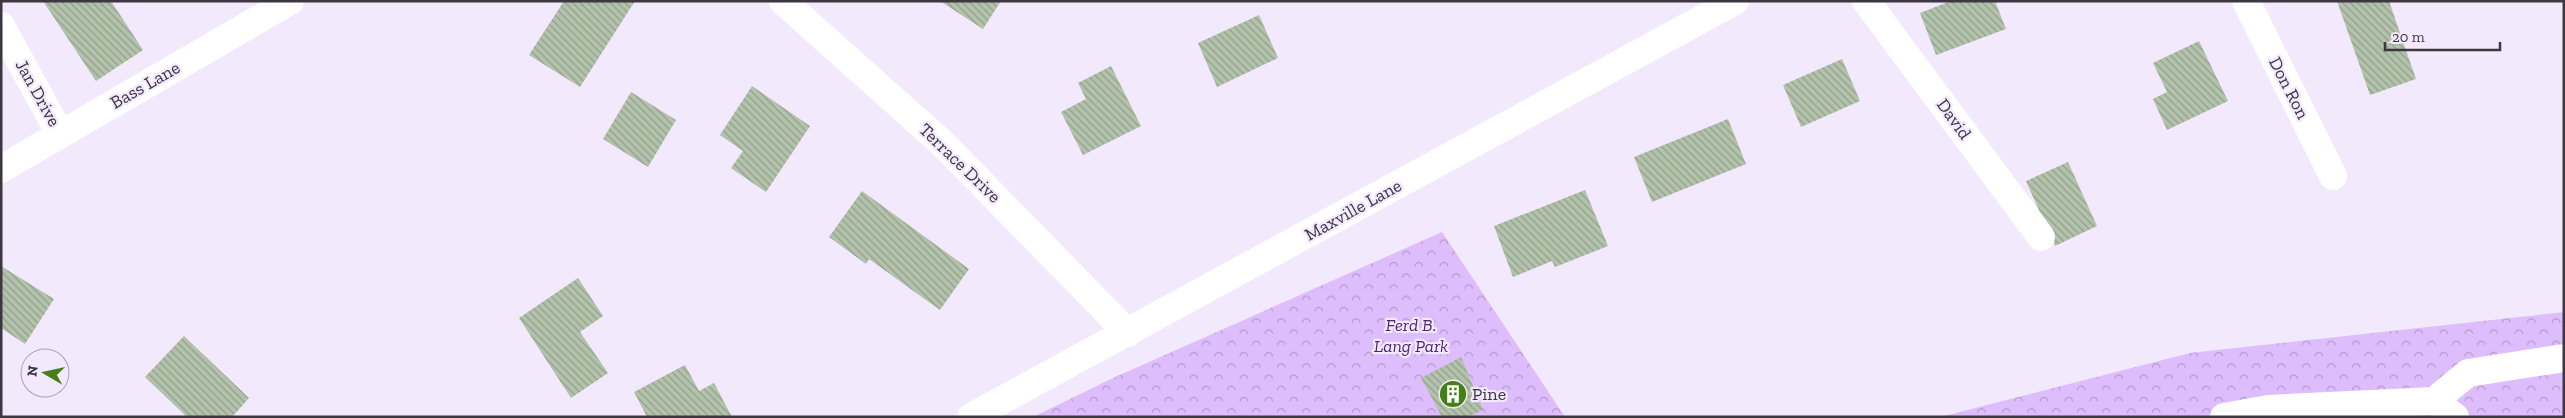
<svg xmlns="http://www.w3.org/2000/svg" width="2565" height="418" font-family="'Zilla Slab',serif">
<style>
.forest{fill:url(#forest-crowns)}
.building{fill:url(#building-back-hatch)}
.lines{fill:none;stroke-linecap:round;stroke-linejoin:round}
.minor{stroke:#fff;stroke-width:28}
.labels{text-anchor:middle;dominant-baseline:central;stroke-width:4.5;stroke-linejoin:round;paint-order:stroke}
.street-label{font-size:18px;fill:#3c3741;stroke:#f2e9fd}
.park-label{font-size:18px;font-style:italic;fill:#512671;stroke:#f2e9fd}
.poi-label{font-size:18px;fill:#3c3741;stroke:#f2e9fd;text-anchor:start}
</style>
<defs>
<pattern id="forest-crowns" width="20" height="18" patternUnits="userSpaceOnUse" patternTransform="scale(1.25)"><rect width="20" height="18" fill="#ddbdfc"/><path d="M2 6a3 3 0 1 1 6 0M12 15a3 3 0 1 1 6 0" fill="none" stroke="#b49ace"/></pattern>
<pattern id="building-back-hatch" width="6" height="6" patternUnits="userSpaceOnUse" patternTransform="scale(1.25)"><rect width="6" height="6" fill="#b3c2ab"/><path d="M-1 5l2 2M0 0l6 6M5-1l2 2" fill="none" stroke="#939e8d"/></pattern>
</defs>
<rect width="100%" height="100%" fill="#f2e9fd"/>
<!-- forest -->
<path class="forest" d="M1442 232 1565 417H1033L1113 378Z
M2564 312V417H1940L2190 353Z"/>
<!-- building -->
<path class="building" d="M43 1H111L143 50 96 81Z
M564 1H635L580 87 529 55Z
M940 1H1001L983 29Z
M1951 1H1995L2006 29 1936 55 1920 13Z
M2337 1H2389L2416 79 2370 95Z
M1259 15 1278 58 1217 87 1198 43Z
M2199 41 2228 101 2167 130 2153 99 2167 92 2153 63Z
M1842 59 1860 101 1801 127 1783 85Z
M1111 66 1141 126 1083 155 1061 112 1086 99 1078 83Z
M752 86 810 126 766 192 731 168 743 151 720 135Z
M631 92 676 120 648 167 603 139Z
M1728 119 1746 164 1652 202 1634 157Z
M2068 162 2097 226 2055 246 2026 181Z
M1585 190 1608 246 1555 267 1552 261 1513 277 1494 226Z
M862 191 969 269 940 310 869 259 866 264 829 237Z
M1 266 54 299 25 344 1 328Z
M578 278 603 316 580 332 608 373 571 398 519 318Z
M184 336 249 398 232 417H187L145 377Z
M1461 357 1483 410 1467 417H1442L1421 378Z
M685 365 699 391 714 383 732 417H647L634 392Z"/>
<g class="lines">
<!-- minor -->
<path class="minor" d="M783 1 943 144 1128 333
M1866 1 2041 237
M2246 1 2333 176
M1 26 60 134
M1 169 290 1
M2434 401 2455 417
M971 417 1735 1
M2224 417 2268 409 2434 401 2468 373 2564 358"/>
</g>
<!-- icons -->
<defs>
<symbol id="building-disc" viewBox="-11 -11 22 22"><circle r="9.5" fill="#457f18" stroke="#f2e9fd"/><path d="M-4-6H4V6H1V3H-1V6H-4ZM-2.5-4.3h1.7v1.8h-1.7ZM.8-4.3h1.7v1.8H.8ZM-2.5-1h1.7V.8h-1.7ZM.8-1h1.7V.8H.8Z" fill="#fff"/></symbol>
</defs>
<g fill-rule="evenodd">
<use href="#building-disc" x="1437" y="378" width="32" height="32"/>
</g>
<g class="labels">
<!-- street labels -->
<g class="street-label">
<text transform="translate(145 85) rotate(-30)">Bass Lane</text>
<text transform="translate(2289 88) rotate(63)">Don Ron</text>
<text transform="translate(38 93) rotate(61)">Jan Drive</text>
<text transform="translate(1954 119) rotate(54)">David</text>
<text transform="translate(960 163) rotate(44)">Terrace Drive</text>
<text transform="translate(1353 210) rotate(-29)">Maxville Lane</text>
</g>
<!-- park labels -->
<g class="park-label">
<text x="1411" y="325">Ferd B.<tspan x="1411" dy="21">Lang Park</tspan></text>
</g>
<!-- poi labels -->
<g class="poi-label">
<text x="1472" y="394">Pine</text>
</g>
</g>
<!-- border -->
<rect width="2565" height="418" fill="none" stroke="#3c3741" stroke-width="5"/>
<!-- north arrow -->
<g transform="translate(45 373) rotate(279)"><circle r="24" fill="#f2e9fd" stroke="#a9a2b2"/>
<path d="M0-4L9 19L0 12L-9 19Z" fill="#457f18"/>
<text y="-8" font-size="14" font-weight="bold" text-anchor="middle" fill="#3c3741">N</text>
</g>
<!-- scale -->
<path d="M2385 42v8h115v-8" fill="none" stroke="#3c3741" stroke-width="2.5"/>
<text x="2392" y="42" font-size="15" fill="#3c3741" stroke="#f2e9fd" stroke-width="4" paint-order="stroke">20 m</text>
</svg>
